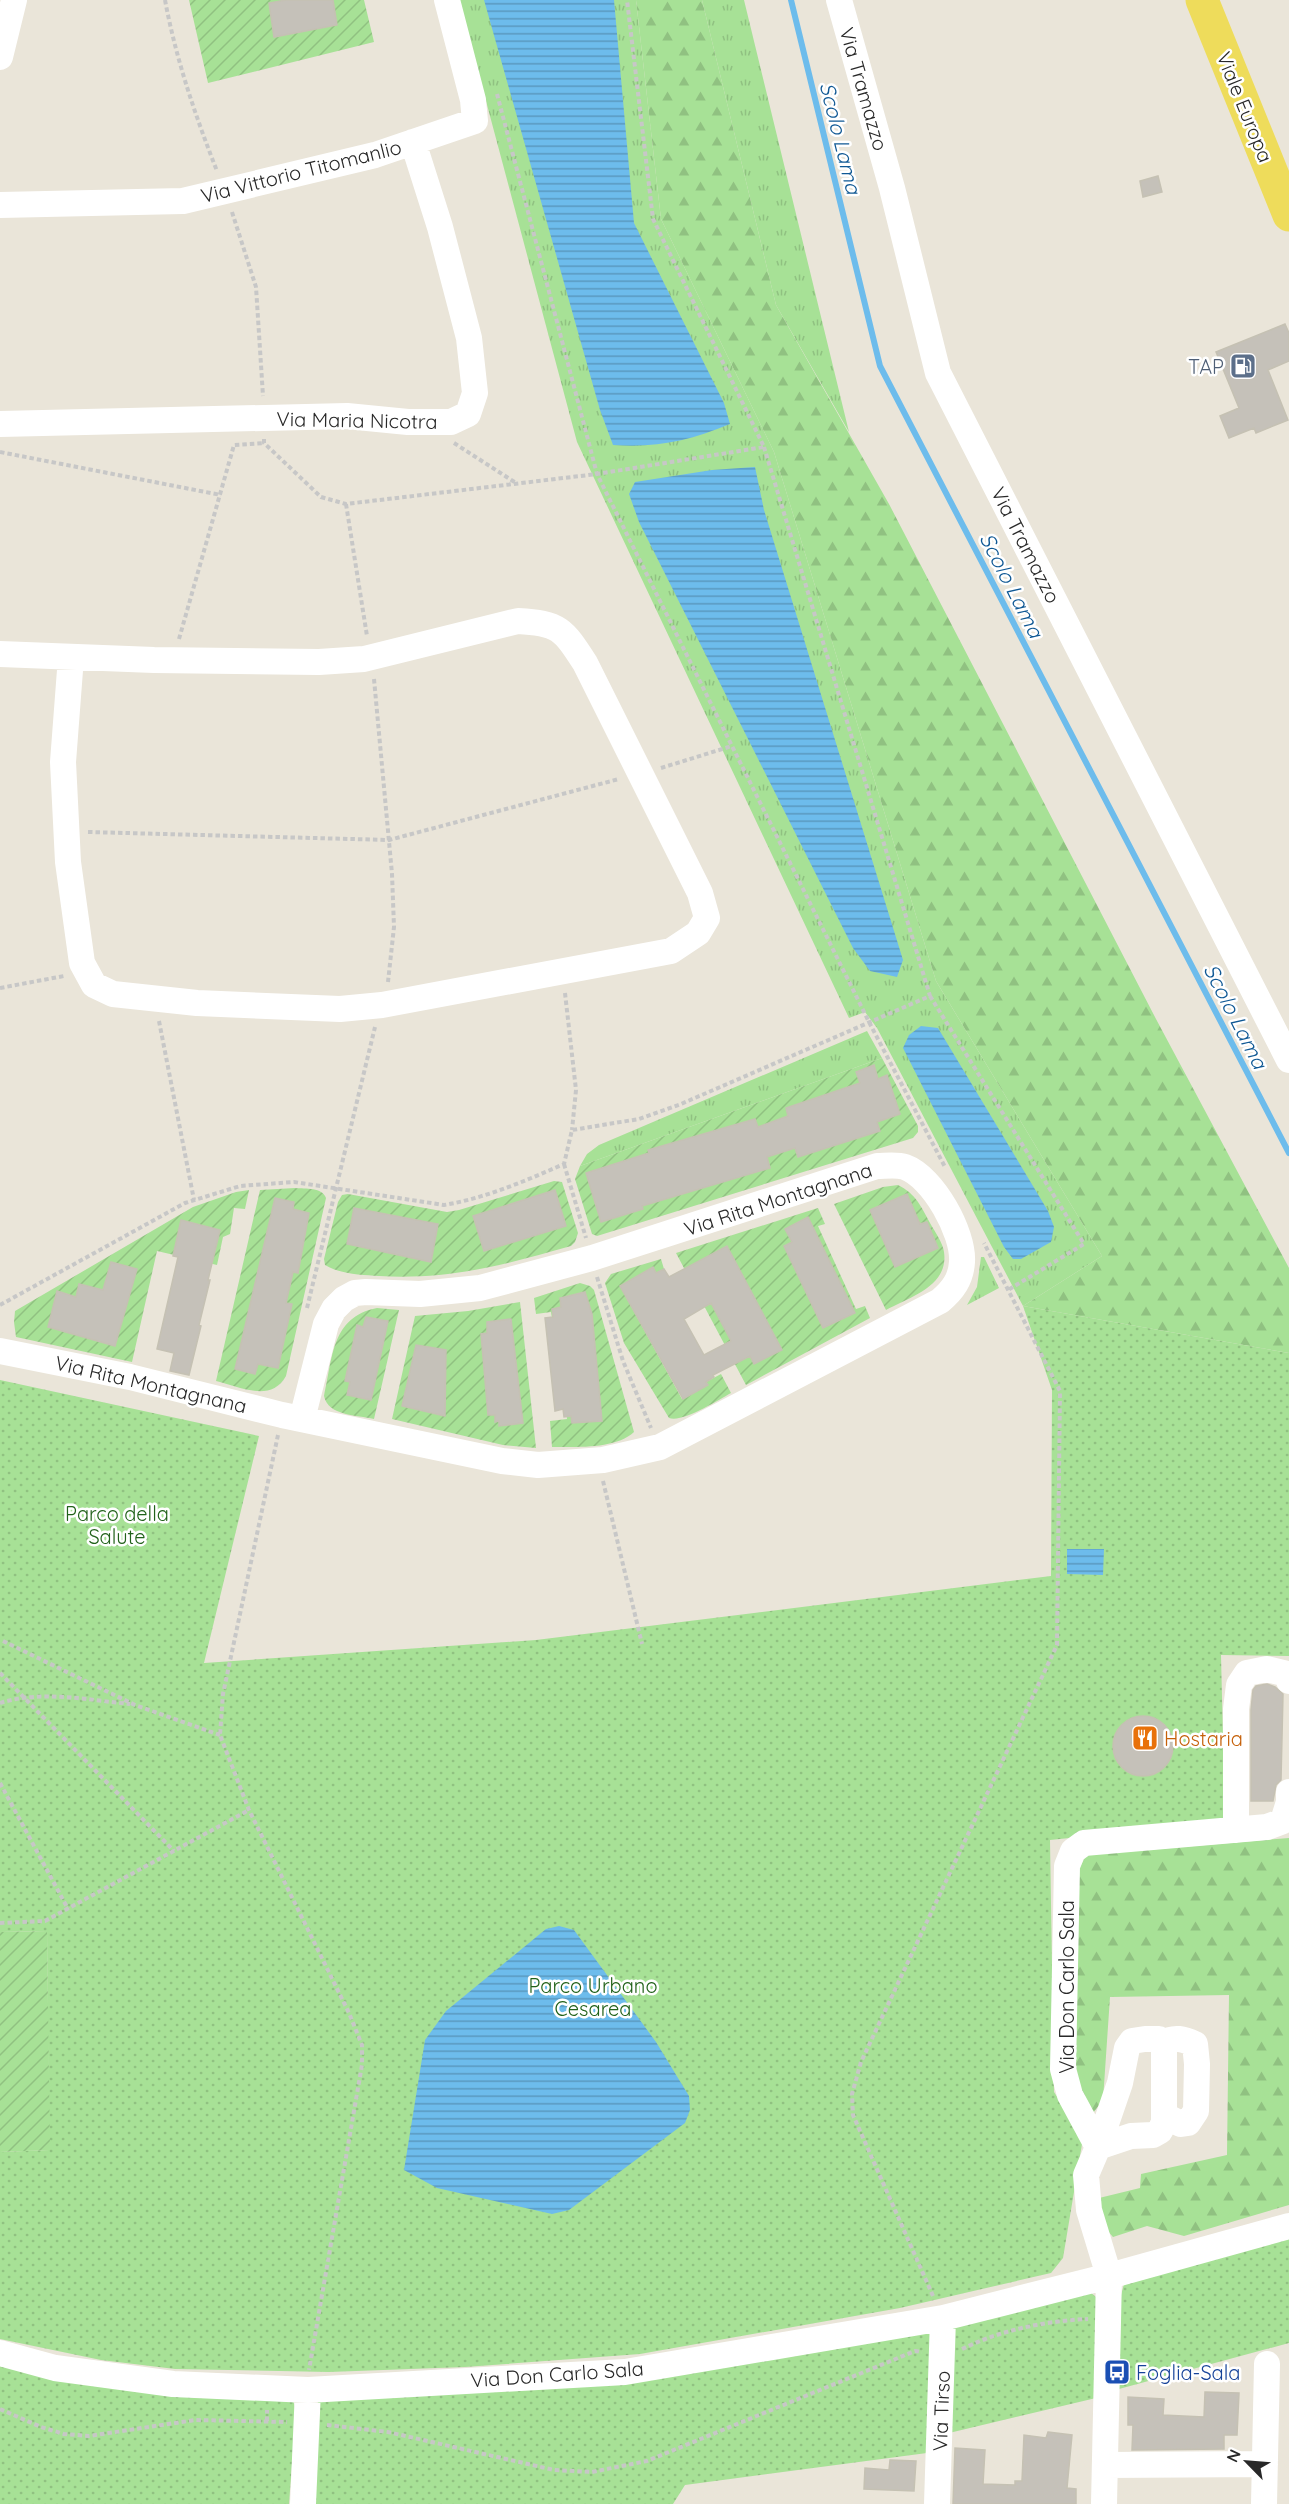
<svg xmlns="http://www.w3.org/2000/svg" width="1289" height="2504" font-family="Quicksand,sans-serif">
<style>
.grass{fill:url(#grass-tufts)}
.forest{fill:url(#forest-firs)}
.park{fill:url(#park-dots)}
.garden{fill:url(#garden-furrows)}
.water{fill:url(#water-rules)}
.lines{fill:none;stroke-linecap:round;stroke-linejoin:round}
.stream{stroke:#6dbcec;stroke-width:6}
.building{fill:#c5c1b9;stroke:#c5c1b3;stroke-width:1.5;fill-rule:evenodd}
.path{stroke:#c7c7c7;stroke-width:4;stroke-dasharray:4.5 3;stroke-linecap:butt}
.minor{stroke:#fff;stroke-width:26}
.major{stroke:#eedc5b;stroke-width:33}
.labels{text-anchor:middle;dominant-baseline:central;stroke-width:5;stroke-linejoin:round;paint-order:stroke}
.street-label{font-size:20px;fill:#282828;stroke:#fff}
.service-label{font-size:20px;fill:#4e5e75;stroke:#fff;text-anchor:end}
.park-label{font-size:20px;fill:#21621a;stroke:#fff}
.food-label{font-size:20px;fill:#c56008;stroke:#fff;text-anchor:start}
.transit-label{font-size:20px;fill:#164399;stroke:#fff;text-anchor:start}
.water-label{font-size:21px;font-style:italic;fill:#0f5894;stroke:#fff}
</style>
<defs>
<pattern id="grass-tufts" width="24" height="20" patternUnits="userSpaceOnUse" patternTransform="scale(1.5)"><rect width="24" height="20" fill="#a7e196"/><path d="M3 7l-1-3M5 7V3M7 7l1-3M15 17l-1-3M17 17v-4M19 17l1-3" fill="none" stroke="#90c181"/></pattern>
<pattern id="forest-firs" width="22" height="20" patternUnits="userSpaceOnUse" patternTransform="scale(1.5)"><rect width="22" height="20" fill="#a7e196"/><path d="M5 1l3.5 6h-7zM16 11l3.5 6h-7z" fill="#90c181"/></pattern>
<pattern id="park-dots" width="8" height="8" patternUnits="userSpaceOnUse" patternTransform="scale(1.5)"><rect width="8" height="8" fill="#a7e196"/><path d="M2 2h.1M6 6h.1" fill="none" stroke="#90c181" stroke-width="1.8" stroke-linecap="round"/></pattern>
<pattern id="garden-furrows" width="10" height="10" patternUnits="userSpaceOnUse" patternTransform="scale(1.5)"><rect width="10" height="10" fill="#a7e196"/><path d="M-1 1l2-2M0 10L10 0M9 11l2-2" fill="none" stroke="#90c181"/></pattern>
<pattern id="water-rules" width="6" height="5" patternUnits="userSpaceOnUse" patternTransform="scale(1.5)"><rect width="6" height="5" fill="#6dbcec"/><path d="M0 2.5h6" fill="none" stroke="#5a99bf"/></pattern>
</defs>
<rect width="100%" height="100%" fill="#eae5d9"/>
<!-- grass -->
<path class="grass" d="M459 0H636L661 219 774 452 936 981 1102 1256 1023 1306 877 1028 865 1012 849 1018 577 442Z
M702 0H744L849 432 776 305Z
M867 1031 882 1058 580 1166 587 1154 599 1145Z
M981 1257H984L999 1288 967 1305 977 1287Z"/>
<!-- forest -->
<path class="forest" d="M636 0H702L776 305 889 504 1156 1019 1289 1268V1353L1023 1306 1102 1256 936 981 774 452 661 219Z
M1289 1838V2205L1184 2236 1147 2226 1113 2237 1105 2228 1095 2199 1140 2188 1141 2174 1227 2155 1229 1995 1110 1997 1103 2100 1093 2113 1074 2080 1079 1869 1086 1855Z"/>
<!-- park -->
<path class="park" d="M1023 1306 1289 1353V1656L1221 1655 1225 1822 1050 1840 1054 2092 1083 2138 1063 2258 1051 2273 900 2308 640 2354 465 2367 329 2372 175 2369 101 2360 0 2339V2152L49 2150 47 1931 0 1932V1380L259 1436 204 1663 536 1640 1051 1576 1052 1390Z
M1289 2236V2343L1119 2389 1121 2295 1124 2284Z
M1090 2292 1096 2297V2398L949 2433 953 2328Z
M921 2328 933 2335 927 2453 685 2485 673 2504H310L318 2400Z
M0 2362 293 2400 296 2411 289 2504H0Z"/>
<!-- garden -->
<path class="garden" d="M189 0H364L374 42 208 83Z
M882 1058 918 1126V1132L913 1138 597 1236 592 1234 575 1179 580 1166Z
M554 1181 562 1182 578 1233 575 1242 571 1246C504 1265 450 1280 379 1276 362 1275 340 1274 325 1265L324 1259 338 1202 342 1195 348 1194 447 1212 459 1210Z
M898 1185C916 1194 921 1206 930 1223 935 1232 943 1243 944 1252 949 1286 910 1297 886 1310L834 1204 883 1187Z
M295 1188C306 1189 322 1187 326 1198L286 1376C271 1403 241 1387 216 1381L260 1190Z
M249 1190 245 1209 234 1208 230 1234 223 1237 217 1265 157 1251 132 1362 16 1337 14 1322 15 1311 193 1207 236 1192Z
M818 1208 825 1224 818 1226 856 1309 865 1306 870 1318 746 1385 676 1253Z
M661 1259 664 1269 656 1273 652 1268 620 1286 682 1399 708 1385 706 1382 721 1374 731 1393C718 1400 683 1423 669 1418L624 1343 605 1283 611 1274Z
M580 1283 590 1286 594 1290 634 1432C616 1449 577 1447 552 1447L550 1421 567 1419 551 1312 536 1314 534 1298Z
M520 1302 536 1448 503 1445 392 1419 415 1316 468 1311Z
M377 1308 399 1310 374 1419C357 1415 328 1416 324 1396 333 1358 331 1317 377 1308Z
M47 1931 50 2150 0 2152V1932Z"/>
<!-- water -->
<path class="water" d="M484 0H614L634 223 724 403 730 424C689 441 657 448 613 445L600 410Z
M755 467 764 510 903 960 897 977 870 971 853 948 639 522 629 494 635 482 712 470Z
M921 1026 938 1028 1048 1211 1054 1227 1051 1242 1021 1259H1013L1004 1247 903 1048 909 1035Z
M1067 1549H1104L1103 1575 1067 1574Z
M559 1926 574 1930 656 2042 689 2096 690 2110 685 2123 569 2210 552 2214 437 2188 404 2170 425 2040 446 2011 546 1929Z"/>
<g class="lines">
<!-- stream -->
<path class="stream" d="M791 0 880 366 1289 1153"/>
</g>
<!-- building -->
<path class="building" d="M286 0H333L337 25 274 37 269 3Z
M1158 176 1162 192 1143 197 1140 181Z
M1285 324 1289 333V361L1268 370 1288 420 1256 433 1254 428 1229 438 1220 416 1239 408 1216 352Z
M874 1065 878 1079 887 1075 900 1114 877 1122 880 1131 798 1157 795 1148 767 1157 770 1168 642 1206 643 1209 601 1222 586 1173 649 1153 648 1150 755 1119 758 1127 788 1116 786 1108 860 1083 856 1072Z
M555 1190 566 1226 484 1251 473 1216Z
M907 1194 920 1224 927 1222 938 1248 895 1267 870 1210Z
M275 1198 294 1202 293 1209 309 1213 298 1273 293 1272 286 1303 292 1304 278 1368 258 1364 255 1374 235 1369Z
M354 1208 438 1224 431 1262 347 1244Z
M808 1217 855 1313 823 1328 784 1246 792 1242 785 1229Z
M181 1220 220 1230 208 1280H210L199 1325 201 1326 189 1375 170 1371 174 1353 157 1349 178 1257 173 1256Z
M727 1246 782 1350 754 1364 750 1356 713 1375 714 1377 706 1382 708 1385 683 1399 620 1286 653 1267 656 1273 664 1269 669 1277ZM711 1303 731 1341 704 1355 684 1319Z
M111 1262 137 1269 115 1346 48 1327 57 1291 76 1297 79 1284 103 1290Z
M585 1292 592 1314 602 1421 572 1423 571 1416 564 1417 563 1409 555 1411 545 1318 553 1317 552 1309 561 1307 560 1298Z
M366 1317 388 1321 371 1400 347 1395 350 1382 345 1381 357 1325 363 1327Z
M511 1319 523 1423 499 1426V1421L495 1422V1415H488L481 1334 487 1333V1322Z
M416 1345 446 1350 445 1416 402 1406Z
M1267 1684 1275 1687 1283 1694 1281 1780 1276 1785 1273 1801H1251V1710L1253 1690 1256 1686Z
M1113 1746a30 30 0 1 1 60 0a30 30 0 1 1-60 0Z
M1205 2392 1239 2393 1237 2435H1224V2449L1132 2450 1133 2425H1128V2397L1164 2399 1163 2415 1204 2417Z
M1048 2432 1072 2435 1067 2488 1076 2489V2504H953L955 2448 985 2450 983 2484 1015 2485V2481H1022L1024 2435 1046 2438Z
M890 2460 916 2461 914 2491 864 2489 865 2468 889 2470Z"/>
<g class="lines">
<!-- path -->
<path class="path" d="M165 0C176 59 195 115 217 171
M497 94 597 474 869 1022 945 1167
M232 212 256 287 263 396
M264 439V443L321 497 346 504 597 474 764 447 653 219 627 0
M454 443 516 483
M0 452 221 495
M346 504 367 636
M179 639 234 445 264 443
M374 679 392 874 394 927 388 982
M661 768 732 746
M88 832 389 840 619 779
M0 988 64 976
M565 993 576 1090 572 1130
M930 996 1084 1244 1008 1290
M159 1021 194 1200
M564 1164 586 1238
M597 1277 623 1361 651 1428
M0 1305 185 1203 240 1186 294 1182 444 1205C486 1198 525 1181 564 1164L572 1130 639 1119 681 1104 930 996 764 447
M307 1308 375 1027
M278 1435 223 1694 220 1735 249 1810 349 2013 362 2045V2065L309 2370
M603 1481 642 1644
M3 1641 135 1705 220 1735
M0 1673 174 1851
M0 1703C41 1690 88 1700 130 1704
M0 1783 68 1909
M0 1923 45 1921 249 1810
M933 2296 853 2115 852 2094 861 2062 1057 1645 1060 1391 984 1243
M962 2349C1001 2330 1045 2321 1088 2319
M0 2409 41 2427 64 2434 89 2436 195 2420 287 2422
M267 2421V2410
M327 2425 388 2432 554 2470 592 2472 647 2461 915 2351 922 2352"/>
<!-- minor -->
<path class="minor" d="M839 0 892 188 938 373 1289 1060
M0 57 14 0
M0 205 183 201 375 155 475 121 473 100 447 0
M0 424 347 416 408 422H451L468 414 475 393 469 338 440 227 413 142
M0 654 154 660 319 662 364 659 518 621C559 623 563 629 585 663L700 893 707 918 698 933 671 951 382 1005 340 1009 197 1003 113 994 94 985 82 963 68 862 63 762 71 657
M0 1351 130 1377 282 1415 502 1461 538 1465 603 1460 660 1447 940 1301C953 1290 961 1279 962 1262 964 1233 933 1177 905 1167 896 1164 885 1166 877 1166L592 1258 480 1288 420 1294 366 1292 355 1293 344 1299 334 1309 326 1324 302 1419
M1236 1830V1709L1239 1685 1247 1673 1267 1669 1287 1674 1289 1681
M1145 2039H1159L1164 2043V2122L1160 2131 1153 2135 1131 2136 1098 2147 1120 2083 1127 2048 1132 2041Z
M1164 2043C1174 2036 1184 2039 1195 2044L1197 2064 1196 2111 1188 2123 1181 2124 1171 2119
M0 2353 55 2368 173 2384 308 2390 625 2372 943 2318 1109 2276 1289 2226
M1105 2465 1265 2464
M303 2504 308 2390
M937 2504 943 2318
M1104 2504 1109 2276 1089 2210 1086 2175 1098 2147 1070 2095 1063 2069 1067 1866 1073 1851 1084 1843 1267 1827 1283 1821 1289 1802V1792
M1264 2504 1267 2364"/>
<!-- major -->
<path class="major" d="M1202 0 1289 215"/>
</g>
<!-- icons -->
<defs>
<symbol id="fuel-square" viewBox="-11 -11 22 22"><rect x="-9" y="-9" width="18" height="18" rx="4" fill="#5c6f8a" stroke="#fff"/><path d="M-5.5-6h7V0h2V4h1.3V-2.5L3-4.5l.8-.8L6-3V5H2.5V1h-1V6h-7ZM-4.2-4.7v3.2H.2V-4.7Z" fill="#fff"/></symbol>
<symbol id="restaurant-square" viewBox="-11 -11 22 22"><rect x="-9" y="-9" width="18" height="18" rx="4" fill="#e8710a" stroke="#fff"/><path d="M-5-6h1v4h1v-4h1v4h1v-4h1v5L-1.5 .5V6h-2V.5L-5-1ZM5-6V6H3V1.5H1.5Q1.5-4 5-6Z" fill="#fff"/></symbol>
<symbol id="bus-square" viewBox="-11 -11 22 22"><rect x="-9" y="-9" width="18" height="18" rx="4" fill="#1a4fb4" stroke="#fff"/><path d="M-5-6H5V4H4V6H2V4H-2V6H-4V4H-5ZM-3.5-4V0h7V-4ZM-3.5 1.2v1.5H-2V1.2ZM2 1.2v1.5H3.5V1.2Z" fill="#fff"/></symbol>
</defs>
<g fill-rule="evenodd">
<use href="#fuel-square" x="1228" y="351" width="30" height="30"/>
<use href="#restaurant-square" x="1130" y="1723" width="30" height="30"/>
<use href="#bus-square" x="1102" y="2357" width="30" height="30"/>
</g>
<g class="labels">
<!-- street labels -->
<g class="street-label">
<text transform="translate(864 89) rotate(74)">Via Tramazzo</text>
<text transform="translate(1245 107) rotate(68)">Viale Europa</text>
<text transform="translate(301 171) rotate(-14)">Via Vittorio Titomanlio</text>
<text transform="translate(357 420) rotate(1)">Via Maria Nicotra</text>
<text transform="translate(1026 545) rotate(63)">Via Tramazzo</text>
<text transform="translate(778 1199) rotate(-18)">Via Rita Montagnana</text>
<text transform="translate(151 1384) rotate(13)">Via Rita Montagnana</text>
<text transform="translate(1066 1987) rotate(-90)">Via Don Carlo Sala</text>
<text transform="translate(557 2374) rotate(-4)">Via Don Carlo Sala</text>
<text transform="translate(941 2411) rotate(-88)">Via Tirso</text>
</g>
<!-- service labels -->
<g class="service-label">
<text x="1224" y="366">TAP</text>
</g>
<!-- park labels -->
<g class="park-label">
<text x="117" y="1513">Parco della<tspan x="117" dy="23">Salute</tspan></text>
<text x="593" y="1985">Parco Urbano<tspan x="593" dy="23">Cesarea</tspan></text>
</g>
<!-- food labels -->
<g class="food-label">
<text x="1164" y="1738">Hostaria</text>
</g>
<!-- transit labels -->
<g class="transit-label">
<text x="1136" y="2372">Foglia-Sala</text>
</g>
<!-- water labels -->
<g class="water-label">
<text transform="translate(841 138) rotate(76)">Scolo Lama</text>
<text transform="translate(1012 585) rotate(63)">Scolo Lama</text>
<text transform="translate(1236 1016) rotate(63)">Scolo Lama</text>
</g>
</g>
<!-- north arrow -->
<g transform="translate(1247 2462) rotate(295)" stroke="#ffffff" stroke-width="4.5" paint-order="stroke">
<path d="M0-4.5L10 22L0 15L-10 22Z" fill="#282828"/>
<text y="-9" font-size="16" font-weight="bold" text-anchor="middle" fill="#282828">N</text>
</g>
</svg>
